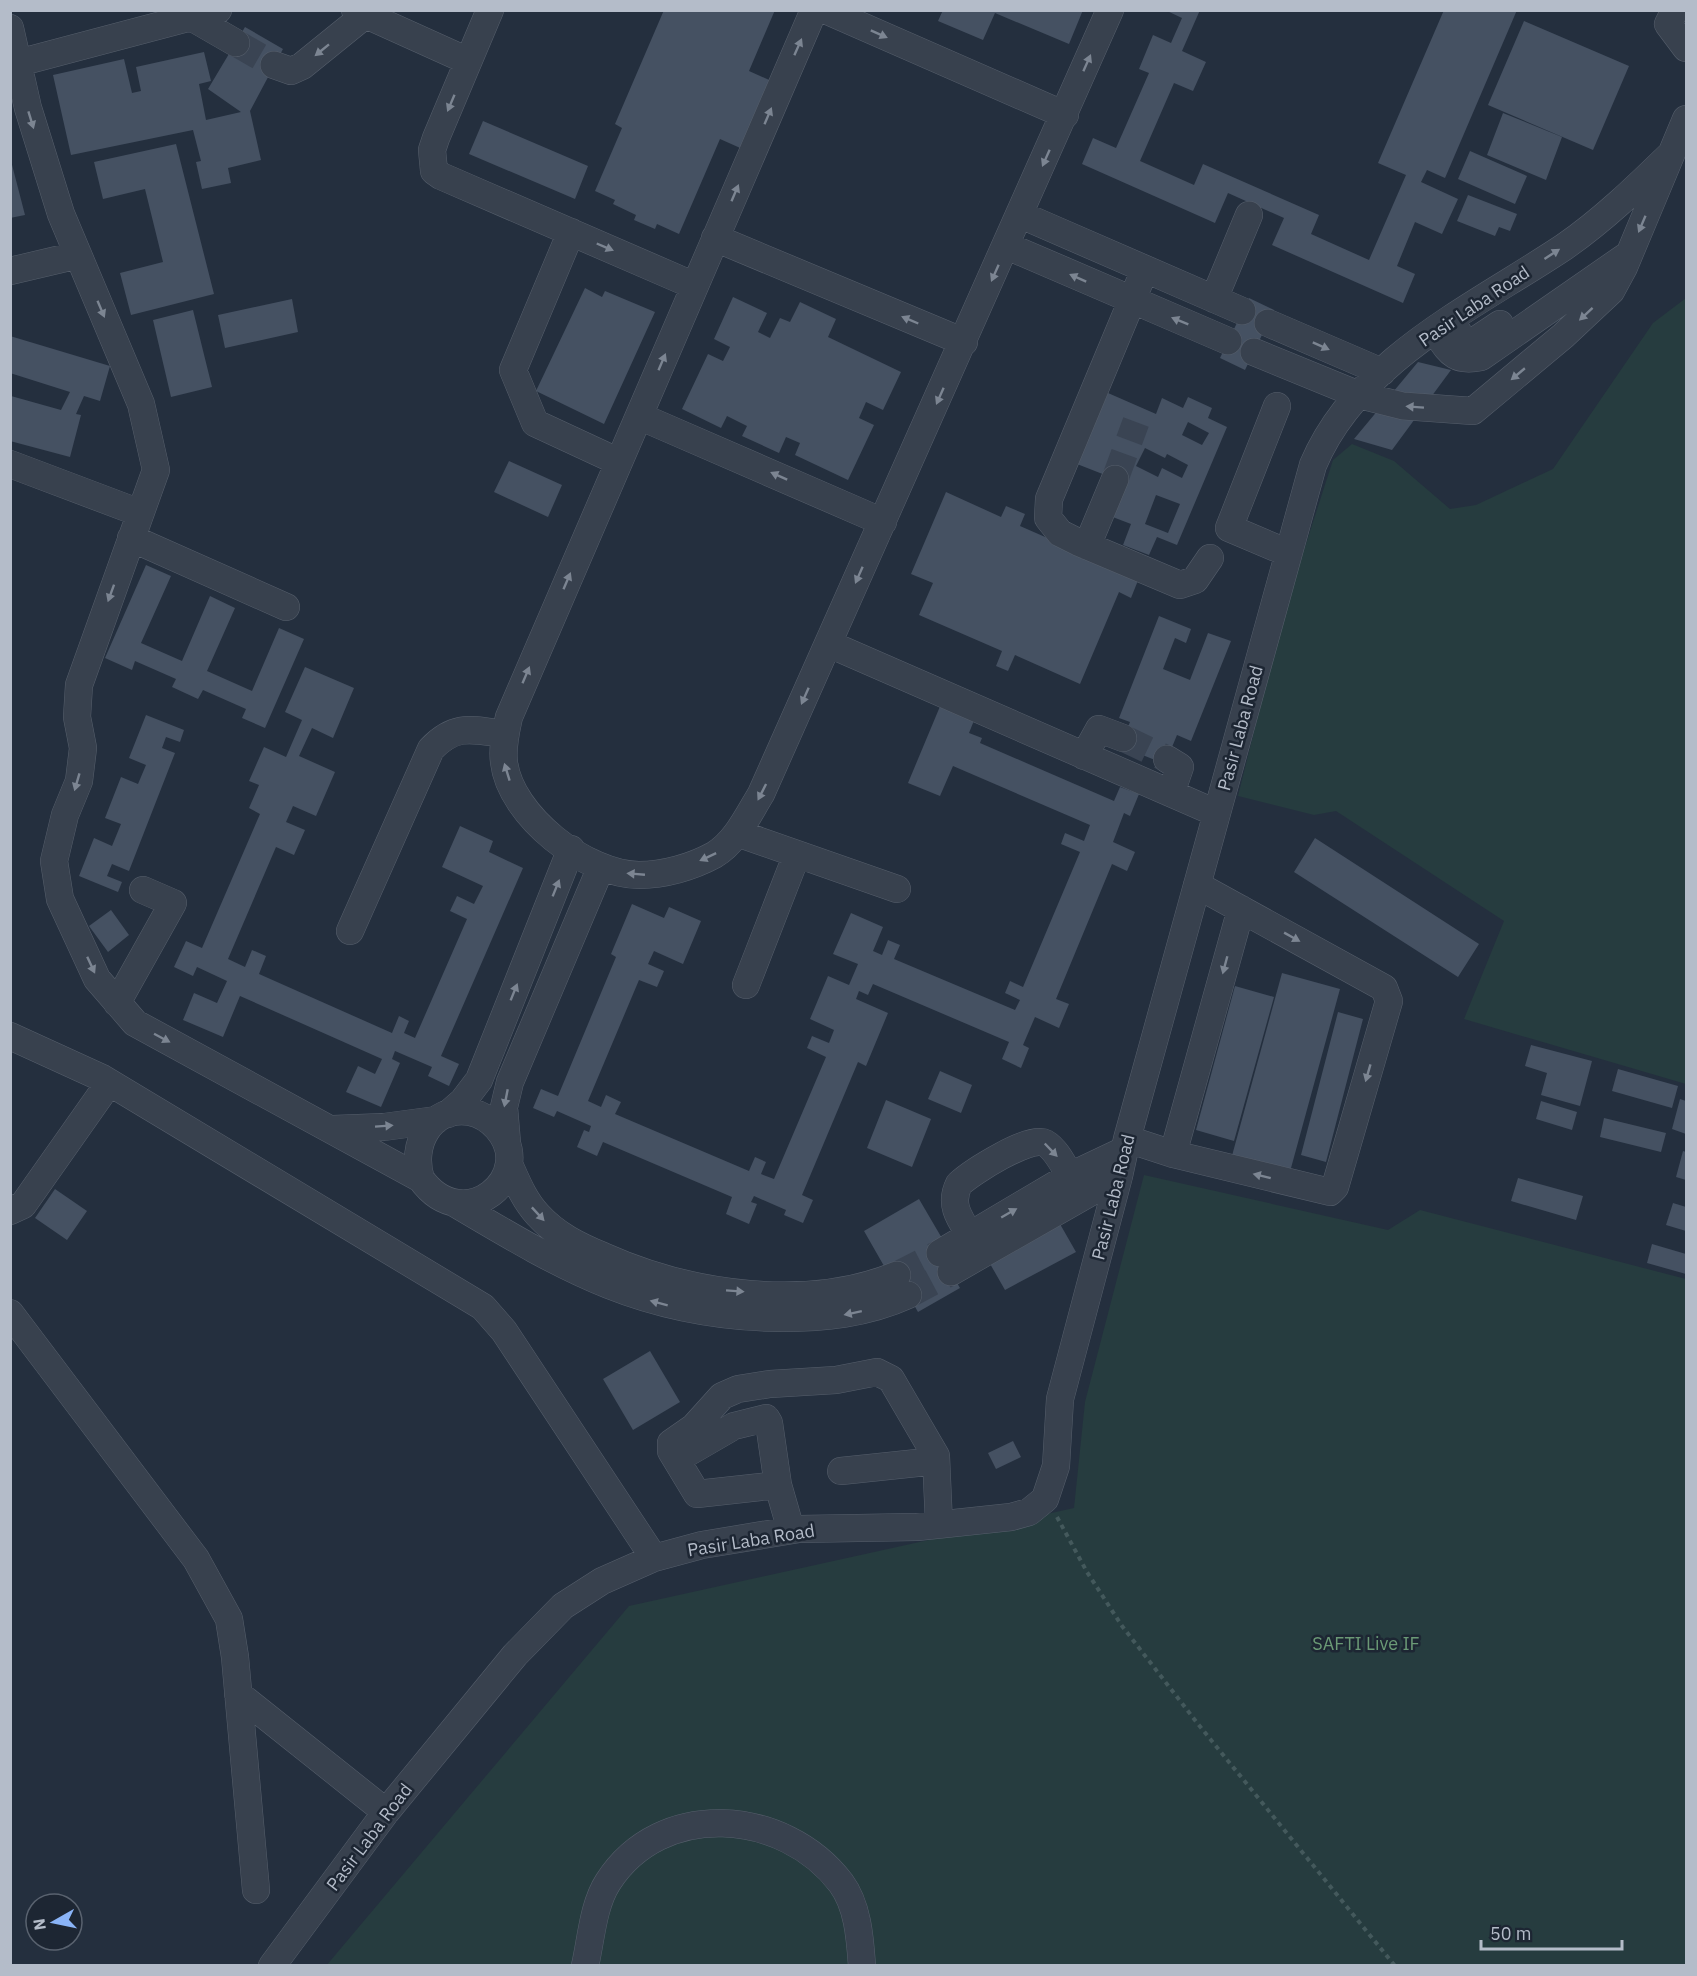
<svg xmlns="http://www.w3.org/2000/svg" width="1697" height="1976" font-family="'IBM Plex Sans',sans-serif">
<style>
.green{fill:#263c3f}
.building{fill:#455162;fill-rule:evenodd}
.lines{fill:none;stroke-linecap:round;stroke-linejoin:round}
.minor-tunnel{stroke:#3a4453;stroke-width:27;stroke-dasharray:27 14;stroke-linecap:butt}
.minor-casing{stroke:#565f6c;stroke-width:28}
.path{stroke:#44595c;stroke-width:4;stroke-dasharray:4.5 4.5;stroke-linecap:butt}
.minor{stroke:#38414e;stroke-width:27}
.oneway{fill:#7c8592}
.labels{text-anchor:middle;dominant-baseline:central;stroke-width:5;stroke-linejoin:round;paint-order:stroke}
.street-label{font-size:18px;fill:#b4bcc9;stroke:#1d2633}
.park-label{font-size:18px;fill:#6b9a76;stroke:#1d2633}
</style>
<rect width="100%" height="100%" fill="#242f3e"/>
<!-- green -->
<path class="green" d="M1686 298V1084L1464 1019 1504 921 1336 811 1314 815 1238 796 1283 615 1333 460 1352 444 1394 461 1450 509 1476 505 1553 469 1653 323Z
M1144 1175 1388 1230 1420 1210 1686 1279V1965L326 1966 629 1606 1074 1508 1085 1402Z"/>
<!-- building -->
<path class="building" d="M664 10H775L749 71 776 83 747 151 720 139 679 234 657 224 655 229 634 220 636 215 613 204 615 200 595 191 622 128 615 124Z
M943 10H1083L1069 44 995 13 983 40 938 21Z
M1165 10H1200L1182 51 1206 62 1193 91 1174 83 1140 161 1194 185 1203 164 1319 215 1311 234 1369 260 1406 175 1378 163 1444 10H1517L1445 178 1427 170 1421 182 1458 199 1442 234 1415 222 1397 266 1415 274 1403 303 1272 245 1284 218 1228 193 1215 223 1082 164 1093 138 1116 148 1149 73 1139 69 1153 35 1171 43 1182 18Z
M1524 21 1629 66 1593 150 1488 105Z
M245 27 283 49 250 111 261 160 228 168 231 183 202 189 196 162 201 161 193 130 71 155 53 75 124 59 132 93 141 91 136 67 204 52 211 81 199 84 206 120 241 112 208 89Z
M1503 113 1562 137 1546 180 1487 155Z
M483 121 588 166 575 199 469 154Z
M176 144 214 294 131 315 120 273 163 262 145 189 103 199 94 162Z
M1470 151 1527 176 1515 204 1458 179Z
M10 157 25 215 10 218Z
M1468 195 1517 214 1510 231 1499 227 1495 236 1457 221Z
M585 288 602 297 605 291 655 312 604 424 536 391Z
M733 297 767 313 758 332 770 338 780 318 790 322 800 302 836 319 828 337 901 372 883 410 866 402 859 418 874 425 848 480 795 455 800 443 786 437 779 453 742 436 747 426 727 416 721 428 682 409 708 354 723 361 730 347 714 339Z
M1249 298 1274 310 1245 370 1220 358Z
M292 299 298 332 225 348 218 315Z
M193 310 212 387 171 397 153 320Z
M10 336 110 366 100 401 84 396 76 414 81 415 70 457 10 441 11 396 61 410 70 392 10 373Z
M1418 362 1451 370 1392 450 1354 439Z
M1108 393 1156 414 1162 398 1183 408 1188 397 1212 408 1208 418 1227 427 1177 545 1157 537 1149 555 1123 545 1131 524 1110 516 1123 482 1077 464ZM1188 422 1209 433 1202 445 1182 435ZM1145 448 1165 458 1167 454 1188 465 1182 478 1162 468 1158 477 1136 466ZM1156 495 1180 504 1168 533 1145 524Z
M509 461 562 485 548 517 494 492Z
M946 492 1001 517 1006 506 1025 514 1020 526 1139 578 1131 598 1119 592 1080 684 1015 655 1008 671 996 666 1002 651 919 615 933 583 911 574Z
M146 565 171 576 141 643 182 661 210 596 235 608 207 671 252 691 279 628 304 639 265 728 242 718 246 709 203 690 198 699 172 687 176 679 135 661 132 670 105 658Z
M1159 616 1191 629 1186 643 1175 638 1163 669 1190 680 1208 633 1231 641 1191 741 1177 735 1165 764 1120 746 1130 722 1119 718Z
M305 667 354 688 333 738 312 728 299 756 335 772 316 816 293 806 286 822 305 830 294 855 276 847 228 959 245 967 252 950 266 956 259 974 392 1033 399 1016 409 1021 404 1033 415 1038 467 919 450 911 457 896 474 904 483 886 442 867 460 826 493 841 489 852 523 868 441 1056 459 1064 449 1086 428 1076 432 1067 395 1051 392 1059 400 1063 381 1107 346 1092 358 1066 375 1074 382 1059 240 996 223 1037 183 1020 194 993 217 1003 227 981 197 967 193 976 174 967 186 941 202 948 260 814 249 808 259 785 249 781 264 747 286 757 302 720 285 712Z
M941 704 975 718 969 733 982 738 980 743 1114 801 1120 787 1139 794 1130 816 1124 813 1113 842 1135 852 1127 871 1112 864 1056 999 1069 1004 1059 1028 1035 1017 1023 1045 1029 1048 1021 1068 1002 1059 1009 1042 873 984 868 995 859 991 856 999 888 1013 866 1066 858 1062 802 1195 813 1200 803 1223 784 1215 786 1210 754 1196 751 1202 757 1204 749 1224 726 1214 732 1197 603 1142 597 1156 577 1147 584 1130 589 1132 591 1126 557 1111 554 1117 533 1108 541 1089 558 1096 616 957 611 954 632 904 664 918 669 907 701 921 683 964 654 951 648 964 664 971 657 987 639 980 588 1101 601 1107 606 1095 621 1102 615 1114 749 1171 755 1157 766 1162 761 1174 774 1179 826 1057 807 1048 812 1036 829 1043 834 1030 810 1019 828 976 849 985 858 964 833 954 851 913 883 927 873 951 882 955 888 940 900 945 894 959 1015 1010 1020 1000 1005 993 1010 981 1023 987 1080 852 1061 844 1065 833 1084 841 1090 825 953 766 940 796 908 783Z
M146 715 184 730 180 742 166 737 162 748 175 753 129 871 112 864 107 876 122 882 118 892 79 876 94 838 112 846 121 824 105 818 121 777 138 784 146 765 129 758Z
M1315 838 1479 944 1458 977 1294 872Z
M111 910 129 935 108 952 89 926Z
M1282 973 1340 989 1288 1179 1230 1163Z
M1235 986 1274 997 1234 1141 1196 1130Z
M1338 1012 1363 1019 1326 1162 1301 1155Z
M1531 1045 1592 1061 1580 1106 1541 1095 1547 1073 1525 1066Z
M1618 1069 1678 1086 1672 1108 1612 1091Z
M940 1071 972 1085 961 1113 928 1099Z
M1680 1099 1686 1101V1134L1672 1129Z
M886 1100 931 1119 912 1167 867 1148Z
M1541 1101 1577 1112 1572 1130 1536 1119Z
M1604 1118 1666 1133 1661 1152 1600 1137Z
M1683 1151 1686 1152V1180L1676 1177Z
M1518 1178 1583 1196 1576 1220 1511 1201Z
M55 1189 87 1211 67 1240 35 1218Z
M919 1199 943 1240 935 1245 960 1288 918 1312 893 1269 888 1273 864 1231Z
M1673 1203 1686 1207V1231L1666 1225Z
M1060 1224 1076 1252 1005 1290 989 1262Z
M1652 1244 1686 1254V1274L1647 1263Z
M650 1351 680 1402 633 1430 603 1379Z
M1013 1441 1021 1457 996 1469 988 1453Z"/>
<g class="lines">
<!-- minor-tunnel -->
<path class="minor-tunnel" d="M236 43 274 65
M1115 479 1136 422
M1123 738 1167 759
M897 1275 940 1253
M908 1295 951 1272"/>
<defs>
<path id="minor" d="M355 10 468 61
M490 10 436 138 432 150 434 171 441 176 695 286
M814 10 509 717C506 731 502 747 504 762 510 816 587 875 639 875 664 875 692 867 714 855 736 842 748 815 761 794L1110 10
M825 10 1065 115
M1675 10 1668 24 1686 48
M191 17 236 43
M10 28 28 108 61 214 141 404 156 470 79 685 77 717 83 748 79 781 65 815 54 861 60 899 97 979 135 1023 421 1179C464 1239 539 1175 497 1128 490 1120 480 1114 470 1112 430 1106 410 1145 421 1179
M18 63 218 10
M274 65 291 71 302 66 365 15
M1021 215 1242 311
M571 232 513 370 535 423 619 462
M715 238 964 342
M1007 246 1228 341
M1145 269 1049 499 1048 518 1060 533 1078 542 1180 585 1195 580 1210 558
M10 271 78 255
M1214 299 1249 215
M1451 321 1461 337 1473 342 1500 324
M1268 323 1382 372
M1435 331C1449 351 1453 363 1481 357L1625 257
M1254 352 1359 395 1403 406 1473 411 1563 336 1611 291 1624 267 1686 119
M1277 406 1229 528 1288 553
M639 416 883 522
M10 464 140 513
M131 538 286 607
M1087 546 1115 479
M829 644 1216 813
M1084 756 1099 729 1123 738
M1167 759 1180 767 1171 793
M737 833 897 889
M350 931 431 749C456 723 473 730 505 734
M746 985 797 854
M117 1003 173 903 143 890
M10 1036 102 1078 483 1307 504 1331 654 1558
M448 1114 463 1101 479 1080 571 849
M333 1129 384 1127 436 1120
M1127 1139 1173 1154 1330 1192 1335 1187 1389 1001 1384 988 1197 885
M507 1143 504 1107 510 1082 601 867
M1173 1154 1241 909
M509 1164C517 1182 524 1200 538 1215 556 1235 579 1246 603 1256 690 1295 807 1312 897 1275
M456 1204C567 1270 645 1316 779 1318 824 1318 866 1314 908 1295
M10 1211 23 1205 109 1083
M970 1235C959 1218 949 1204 959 1184 972 1172 1030 1135 1045 1143 1056 1149 1064 1166 1070 1176
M940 1253 1070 1176 1125 1150
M951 1272 1119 1176
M10 1313 196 1559 229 1619 235 1657 256 1890
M677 1459 734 1426 766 1418 769 1423 778 1485 791 1530
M841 1471 936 1461
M778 1485 697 1494 671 1451V1443L694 1427 722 1396 738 1389 770 1384 836 1380 877 1372 891 1379 936 1456 939 1524
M238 1694 386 1812
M272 1966 386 1812 515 1655 563 1606 602 1581 654 1558 702 1545 799 1529 917 1527 1011 1517 1029 1512 1045 1499 1056 1466 1060 1399 1119 1176 1127 1139 1313 465C1357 360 1474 307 1564 247 1603 220 1637 187 1671 154
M585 1966C591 1940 593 1905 608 1882 661 1799 784 1808 841 1883 858 1906 860 1938 862 1966"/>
</defs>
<!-- minor casing -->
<use href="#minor" class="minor-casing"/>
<!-- path -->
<path class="path" d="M1057 1517 1087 1572 1122 1626 1198 1724 1395 1966"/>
<!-- minor -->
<use href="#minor" class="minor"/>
</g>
<!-- one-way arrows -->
<defs><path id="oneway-solid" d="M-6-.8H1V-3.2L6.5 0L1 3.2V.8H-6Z" transform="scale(1.5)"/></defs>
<g class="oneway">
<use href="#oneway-solid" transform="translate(879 34) rotate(24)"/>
<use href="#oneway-solid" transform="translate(798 47) rotate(-66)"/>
<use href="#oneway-solid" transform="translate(322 50) rotate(141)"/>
<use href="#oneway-solid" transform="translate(1087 63) rotate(-66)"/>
<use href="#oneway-solid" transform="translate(451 103) rotate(113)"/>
<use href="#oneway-solid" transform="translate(768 116) rotate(-67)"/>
<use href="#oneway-solid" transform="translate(31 120) rotate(73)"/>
<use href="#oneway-solid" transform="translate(1046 158) rotate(114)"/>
<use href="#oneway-solid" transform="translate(735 193) rotate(-67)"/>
<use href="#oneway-solid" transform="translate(1642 224) rotate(113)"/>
<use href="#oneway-solid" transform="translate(605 247) rotate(23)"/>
<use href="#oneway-solid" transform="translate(1552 254) rotate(-33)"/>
<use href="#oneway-solid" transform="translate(995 273) rotate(114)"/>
<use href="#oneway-solid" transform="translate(1078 278) rotate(-156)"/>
<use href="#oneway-solid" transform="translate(101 309) rotate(67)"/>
<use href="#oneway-solid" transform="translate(1586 314) rotate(137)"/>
<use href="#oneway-solid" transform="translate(910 320) rotate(-157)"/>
<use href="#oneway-solid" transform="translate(1180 321) rotate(-158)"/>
<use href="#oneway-solid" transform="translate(1321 346) rotate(24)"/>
<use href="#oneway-solid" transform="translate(662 362) rotate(-67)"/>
<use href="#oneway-solid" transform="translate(1518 374) rotate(140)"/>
<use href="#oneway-solid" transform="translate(940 396) rotate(114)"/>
<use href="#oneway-solid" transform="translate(1415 407) rotate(-176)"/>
<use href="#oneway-solid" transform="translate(779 476) rotate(-156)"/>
<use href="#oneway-solid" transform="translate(859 575) rotate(114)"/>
<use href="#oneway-solid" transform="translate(567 581) rotate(-67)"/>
<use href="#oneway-solid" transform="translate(111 593) rotate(110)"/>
<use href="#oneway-solid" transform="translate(526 675) rotate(-67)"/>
<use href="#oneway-solid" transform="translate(805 696) rotate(114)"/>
<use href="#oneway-solid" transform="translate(507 772) rotate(-107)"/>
<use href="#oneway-solid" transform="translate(77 782) rotate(106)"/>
<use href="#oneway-solid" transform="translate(762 792) rotate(117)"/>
<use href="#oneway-solid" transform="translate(708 857) rotate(155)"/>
<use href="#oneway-solid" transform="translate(636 874) rotate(-175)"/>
<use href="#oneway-solid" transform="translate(556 888) rotate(-68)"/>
<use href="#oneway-solid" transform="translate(1292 937) rotate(29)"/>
<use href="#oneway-solid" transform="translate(91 965) rotate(65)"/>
<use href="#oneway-solid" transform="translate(1225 965) rotate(105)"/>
<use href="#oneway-solid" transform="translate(514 992) rotate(-68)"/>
<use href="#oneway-solid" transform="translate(162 1038) rotate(28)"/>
<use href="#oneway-solid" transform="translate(1368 1073) rotate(106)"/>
<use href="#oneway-solid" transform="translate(506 1098) rotate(101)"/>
<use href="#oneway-solid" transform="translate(384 1126) rotate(-4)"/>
<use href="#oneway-solid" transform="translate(1051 1150) rotate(46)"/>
<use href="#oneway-solid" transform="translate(1262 1176) rotate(-166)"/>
<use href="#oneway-solid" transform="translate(1009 1213) rotate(-30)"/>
<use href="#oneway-solid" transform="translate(538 1214) rotate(47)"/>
<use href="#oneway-solid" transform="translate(735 1291) rotate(4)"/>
<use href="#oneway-solid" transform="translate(659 1303) rotate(-165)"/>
<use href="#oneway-solid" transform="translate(853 1313) rotate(168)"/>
</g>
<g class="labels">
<!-- street labels -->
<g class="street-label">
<text transform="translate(1474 306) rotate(-34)">Pasir Laba Road</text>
<text transform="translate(1240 728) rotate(-75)">Pasir Laba Road</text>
<text transform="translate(1113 1197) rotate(-76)">Pasir Laba Road</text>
<text transform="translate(751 1540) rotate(-9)">Pasir Laba Road</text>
<text transform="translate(369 1837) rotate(-53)">Pasir Laba Road</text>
</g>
<!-- park labels -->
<g class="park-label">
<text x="1366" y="1643">SAFTI Live IF</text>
</g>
</g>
<!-- border -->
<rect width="1697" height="1976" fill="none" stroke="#b4bcc9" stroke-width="24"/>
<!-- north arrow -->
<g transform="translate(54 1922) rotate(261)"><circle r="28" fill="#1d2633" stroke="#59626f" stroke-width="1.5"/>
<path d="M0-4.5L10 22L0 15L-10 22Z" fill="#8ab4f8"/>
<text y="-9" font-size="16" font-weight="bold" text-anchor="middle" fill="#b4bcc9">N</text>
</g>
<!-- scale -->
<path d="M1481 1940v9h141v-9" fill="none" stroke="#b4bcc9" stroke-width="3"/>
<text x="1490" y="1940" font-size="18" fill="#b4bcc9" stroke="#1d2633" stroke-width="4.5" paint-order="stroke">50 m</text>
</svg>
